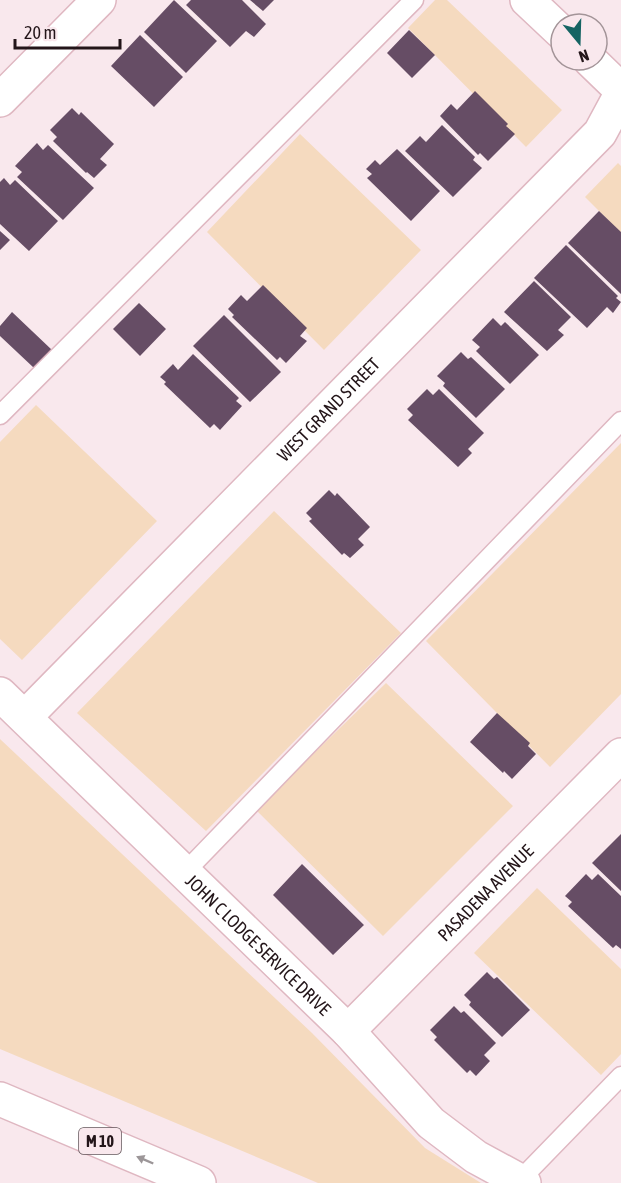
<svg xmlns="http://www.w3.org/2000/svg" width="621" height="1183" font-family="'Asap Condensed',sans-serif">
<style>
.green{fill:#f5dabf}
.building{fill:#664d65}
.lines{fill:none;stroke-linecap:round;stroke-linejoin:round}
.service-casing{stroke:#dfb7c1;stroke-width:21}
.minor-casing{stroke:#dfb7c1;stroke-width:36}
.tertiary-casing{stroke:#dfb7c1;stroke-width:36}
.motorway-casing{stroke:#dfb7c1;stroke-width:36}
.service{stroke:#fff;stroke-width:18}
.minor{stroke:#fff;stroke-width:33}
.tertiary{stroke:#fff;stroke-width:33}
.motorway{stroke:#fff;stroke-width:33}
.oneway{fill:#9c9698}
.labels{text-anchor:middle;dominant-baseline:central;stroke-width:6;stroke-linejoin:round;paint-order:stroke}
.shield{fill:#f9e8ed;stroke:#635459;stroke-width:1.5}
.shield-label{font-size:16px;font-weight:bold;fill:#231519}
.street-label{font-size:18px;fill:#231519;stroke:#f9e8ed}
</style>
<rect width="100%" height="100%" fill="#f9e8ed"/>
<!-- green -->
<path class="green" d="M435 0H447L562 110 526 147 408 28Z
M300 134 421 250 324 350 207 232Z
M618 163 621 166V233L585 197Z
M36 405 157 521 22 660 0 639V442Z
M621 443V694L550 767 426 641Z
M274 511 401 633 206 831 77 713Z
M386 683 513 806 383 936 256 810Z
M0 739 312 1033 425 1148 481 1183H318L0 1049Z
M537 888 621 969V1054L601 1075 474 953Z"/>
<!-- building -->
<path class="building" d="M174 0 217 41 186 73 144 32Z
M191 0H242L266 24 254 37 246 31 230 47 186 5Z
M250 0H274L263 11Z
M409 30 435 55 412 78 387 53Z
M140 35 183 77 154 107 111 66Z
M475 91 508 124 506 126 515 134 488 161 480 153 478 155 440 116 451 104 457 110Z
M72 108 79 115 81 112 114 144 100 159 107 165 94 178 87 172 86 173 53 141 57 137 50 130Z
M442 125 475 157 473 160 482 168 453 197 405 151 420 136 426 142Z
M37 143 43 150 48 145 94 188 63 220 17 177 22 172 15 166Z
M397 149 440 191 411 221 367 178 372 174 366 169 375 160 380 165Z
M4 178 10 185 15 180 58 221 29 251 0 224V182Z
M599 211 621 232V294L568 243Z
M0 231 10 240 0 250Z
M566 245 618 296 616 298 621 302 613 313 607 307 587 328 534 278Z
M534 281 571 317 558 330 564 335 547 351 504 312Z
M263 285 307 328 300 336 307 341 286 363 280 357 277 360 232 317 234 315 228 309 241 295 247 301Z
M139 303 166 329 140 356 113 329Z
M12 312 52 350 34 368 0 336V326Z
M224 315 281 372 250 402 193 346Z
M493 318 501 326 505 322 539 355 510 384 476 351 480 347 472 340Z
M461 352 468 359 471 357 505 389 476 418 443 386 445 383 437 376Z
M193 354 239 398 236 401 242 406 220 430 214 424 210 428 164 384 166 382 160 377 173 364 178 370Z
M427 389 433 395 439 389 484 433 468 449 472 453 458 467 408 420 413 415 407 409Z
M329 490 335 496 337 493 370 527 358 539 364 545 350 558 344 553 342 555 309 521 312 519 306 513Z
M497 713 530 743 528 746 536 754 512 779 504 771 503 773 470 742Z
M621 834V891L592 863Z
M302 864 364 925 333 955 273 895Z
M586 874 592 880 598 874 621 896V949L616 945 613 948 568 906 572 902 565 896Z
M487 972 494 979 497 977 530 1010 502 1037 469 1005 471 1002 464 995Z
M454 1006 461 1013 464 1011 496 1043 484 1055 490 1061 476 1076 470 1070 467 1073 434 1040 437 1037 430 1030Z"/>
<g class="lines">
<defs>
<path id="service" d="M0 415 414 0
M185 872 621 421
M519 1181 621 1076"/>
<g id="minor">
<path d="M0 100 99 0"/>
<path id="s1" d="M0 694 348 1031 431 1123 476 1157 524 1183"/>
<path id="s2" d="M25 717 600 133 621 94"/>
<path id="s3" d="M348 1031 621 755"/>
</g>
<path id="tertiary" d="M527 0 561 32
M590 60 621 90"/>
<path id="motorway" d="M0 1099 199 1183"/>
</defs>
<!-- service casing -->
<use href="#service" class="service-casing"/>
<!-- minor casing -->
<use href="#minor" class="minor-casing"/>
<!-- tertiary casing -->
<use href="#tertiary" class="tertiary-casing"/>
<!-- motorway casing -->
<use href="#motorway" class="motorway-casing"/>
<!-- service -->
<use href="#service" class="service"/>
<!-- minor -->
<use href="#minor" class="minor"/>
<!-- tertiary -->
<use href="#tertiary" class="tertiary"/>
<!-- motorway -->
<use href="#motorway" class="motorway"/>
</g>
<!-- one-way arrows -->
<defs><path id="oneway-solid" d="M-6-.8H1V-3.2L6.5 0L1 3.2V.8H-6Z" transform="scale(1.5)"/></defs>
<use class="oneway" href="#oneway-solid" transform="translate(145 1160) rotate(-157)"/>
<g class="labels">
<!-- shield labels -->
<rect class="shield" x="79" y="1128" width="42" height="26" rx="4.5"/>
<g class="shield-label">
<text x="100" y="1141">M 10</text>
</g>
<!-- street labels -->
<g class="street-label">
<text stroke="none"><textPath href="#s2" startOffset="432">WEST GRAND STREET</textPath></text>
<text stroke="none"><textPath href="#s3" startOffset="195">PASADENA AVENUE</textPath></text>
<text stroke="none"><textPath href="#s1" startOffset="360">JOHN C LODGE SERVICE DRIVE</textPath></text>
</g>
</g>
<!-- north arrow -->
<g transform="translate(579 42) rotate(161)"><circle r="28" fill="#f9e8ed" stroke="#a39498" stroke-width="1.5"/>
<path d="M0-4.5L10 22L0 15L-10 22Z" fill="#156463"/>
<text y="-9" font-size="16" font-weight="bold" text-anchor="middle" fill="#231519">N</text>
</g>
<!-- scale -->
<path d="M15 39v9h105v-9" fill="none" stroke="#231519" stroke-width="3"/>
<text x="24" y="39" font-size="18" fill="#231519" stroke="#f9e8ed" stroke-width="4.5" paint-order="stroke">20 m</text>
</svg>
